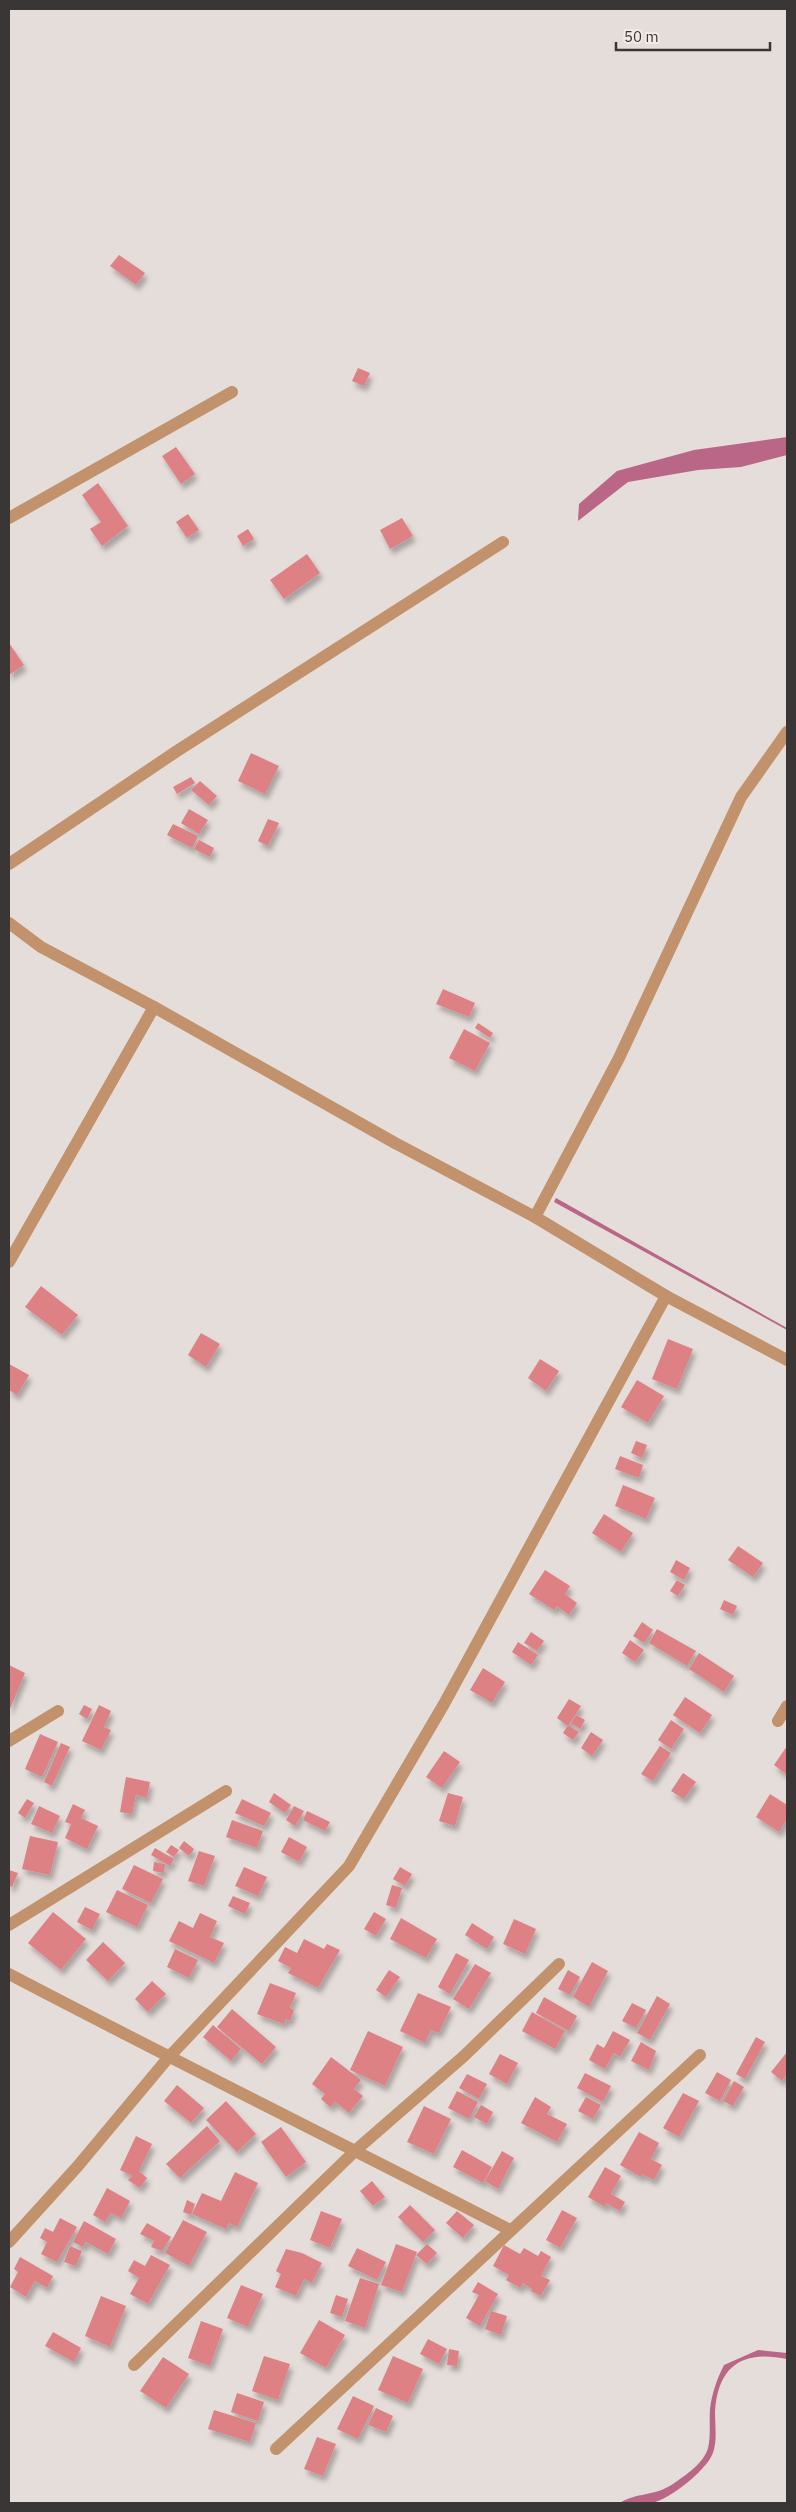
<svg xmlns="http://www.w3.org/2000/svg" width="796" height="2512" font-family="'IBM Plex Sans',sans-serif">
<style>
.water{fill:#ba6686}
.building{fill:#dd8184;filter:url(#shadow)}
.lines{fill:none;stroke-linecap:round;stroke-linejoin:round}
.minor{stroke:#c1926b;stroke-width:12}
.tertiary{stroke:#c1926b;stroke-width:12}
</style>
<defs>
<filter id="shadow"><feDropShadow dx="3" dy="5.5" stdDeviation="2.5" flood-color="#0004"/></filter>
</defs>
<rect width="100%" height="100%" fill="#e5ddda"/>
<!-- water -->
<path class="water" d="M787 437V455L741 467 698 470 628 482 578 521 579 504 617 471 694 450Z
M556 1198 787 1328V1330L554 1202Z
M758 2350 787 2353V2359C743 2350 718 2365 715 2412 715 2426 718 2445 711 2457 703 2472 674 2495 658 2501 647 2506 631 2503 620 2503 637 2492 653 2497 673 2484 686 2475 704 2463 708 2448 711 2436 709 2422 710 2409 712 2393 717 2379 724 2365Z"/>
<!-- building -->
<path class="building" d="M119 255 145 273 136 285 110 266Z
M358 368 370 373 364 386 352 381Z
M176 447 195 474 181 484 162 456Z
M98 483 128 526 102 546 90 529 101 522 82 495Z
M188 514 199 530 187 538 176 522Z
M402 518 413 536 390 549 380 530Z
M248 529 254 539 243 546 237 536Z
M307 554 320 573 284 599 270 580Z
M9 643 24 665 9 675Z
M251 753 279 766 265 794 238 781Z
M191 777 195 783 177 794 173 787Z
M200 781 217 796 209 805 191 790Z
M189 809 208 820 199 834 181 823Z
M268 819 279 823 268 846 258 841Z
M173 824 198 836 192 848 167 835Z
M199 840 214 848 210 857 194 849Z
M443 989 475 1003 469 1017 436 1004Z
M478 1023 493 1033 490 1038 475 1028Z
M464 1029 490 1043 475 1071 449 1058Z
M41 1286 78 1315 62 1335 25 1307Z
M201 1333 220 1344 206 1367 188 1355Z
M668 1339 693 1349 677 1389 652 1379Z
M540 1359 559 1371 546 1391 528 1378Z
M9 1364 29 1375 17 1395 9 1390Z
M637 1380 664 1396 648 1423 621 1407Z
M636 1441 647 1445 642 1458 631 1453Z
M620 1456 643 1465 639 1478 615 1469Z
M623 1485 655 1498 646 1519 615 1506Z
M604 1514 633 1533 621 1552 592 1533Z
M738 1546 763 1563 753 1577 728 1560Z
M676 1560 690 1568 684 1580 670 1572Z
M545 1570 570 1586 565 1594 577 1603 569 1615 557 1606 554 1610 529 1594Z
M677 1580 685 1585 678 1596 670 1591Z
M724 1600 737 1606 733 1615 720 1609Z
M642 1622 653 1630 644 1643 633 1636Z
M657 1629 696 1651 687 1666 649 1643Z
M531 1632 544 1641 537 1651 524 1643Z
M630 1640 644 1650 635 1662 622 1653Z
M518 1642 538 1655 531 1665 512 1652Z
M699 1653 734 1676 724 1692 689 1669Z
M9 1665 25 1673 9 1711Z
M483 1668 505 1682 492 1703 470 1690Z
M685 1697 712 1715 700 1733 673 1715Z
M569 1699 581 1706 568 1726 557 1718Z
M84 1705 92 1709 87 1719 79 1714Z
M99 1705 111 1711 104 1727 111 1730 101 1750 82 1741Z
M576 1715 585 1720 580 1729 571 1723Z
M671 1720 684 1729 671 1749 658 1740Z
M568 1725 579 1732 573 1740 563 1733Z
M591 1732 603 1740 592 1756 581 1748Z
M40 1734 58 1742 42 1777 25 1769Z
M61 1743 70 1747 52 1786 44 1782Z
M660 1746 671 1753 653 1781 641 1774Z
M787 1746V1772L786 1774 774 1765Z
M444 1751 460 1762 442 1788 426 1777Z
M683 1773 696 1782 684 1799 671 1791Z
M126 1777 150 1782 147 1798 136 1795 132 1814 120 1812Z
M274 1793 291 1805 285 1813 269 1802Z
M448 1793 463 1797 455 1826 439 1821Z
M770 1794 787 1805V1819L779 1832 756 1817Z
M27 1799 34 1803 25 1818 18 1813Z
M242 1799 271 1813 264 1826 235 1813Z
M73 1804 85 1810 81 1818 98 1826 87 1849 65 1838 71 1824 65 1822Z
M39 1806 60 1816 52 1833 31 1824Z
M294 1806 304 1811 295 1826 286 1820Z
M307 1811 330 1822 325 1831 303 1820Z
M232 1820 263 1831 257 1848 226 1837Z
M30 1836 58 1842 50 1875 22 1869Z
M289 1837 307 1847 299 1862 281 1852Z
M184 1841 194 1849 189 1856 179 1848Z
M171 1845 179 1850 174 1857 166 1852Z
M155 1848 174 1859 170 1866 151 1855Z
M199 1851 215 1856 204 1886 188 1881Z
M154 1862 165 1864 164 1873 153 1871Z
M134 1865 163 1879 151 1903 122 1889Z
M244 1867 267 1877 258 1896 235 1886Z
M400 1867 412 1874 405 1886 393 1879Z
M9 1870 18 1873 12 1887 9 1886Z
M392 1885 402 1888 396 1908 386 1905Z
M117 1890 148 1905 137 1927 106 1912Z
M233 1896 250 1903 245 1914 228 1906Z
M85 1907 100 1914 92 1930 77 1922Z
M53 1912 86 1939 61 1970 28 1943Z
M374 1912 386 1919 376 1936 364 1929Z
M200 1913 217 1921 210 1937 224 1943 214 1963 169 1941 179 1921 193 1928Z
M401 1918 437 1939 426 1958 390 1939Z
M514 1919 536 1929 525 1954 503 1944Z
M472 1923 494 1937 487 1949 465 1935Z
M304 1939 324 1949 327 1944 340 1950 318 1988 288 1973 291 1968 278 1961 285 1947 297 1953Z
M103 1942 125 1963 108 1981 86 1960Z
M175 1949 198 1960 189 1978 167 1967Z
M456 1953 469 1960 450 1994 438 1987Z
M592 1962 608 1971 589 2007 573 1997Z
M475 1964 491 1973 469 2009 453 1999Z
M389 1970 400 1977 386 1997 376 1990Z
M568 1970 580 1977 570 1995 558 1989Z
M152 1981 166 1994 148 2012 135 1999Z
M270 1983 296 1993 290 2008 294 2010 290 2021 286 2019 284 2024 257 2014Z
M418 1993 451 2007 439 2033 431 2030 425 2043 400 2031Z
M657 1996 670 2004 650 2040 637 2033Z
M544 1997 577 2016 569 2031 536 2013Z
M632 2003 646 2010 636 2028 622 2021Z
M232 2009 276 2047 262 2064 217 2027Z
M532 2012 565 2031 555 2049 522 2031Z
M213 2025 241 2049 231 2061 203 2037Z
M368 2031 403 2047 385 2086 350 2070Z
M613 2031 630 2040 620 2057 614 2053 605 2069 589 2060 597 2044 604 2048Z
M756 2037 765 2042 745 2079 736 2074Z
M641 2042 656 2051 649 2070 631 2061Z
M787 2052V2074L782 2081 771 2072Z
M500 2054 518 2063 507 2084 489 2074Z
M331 2057 361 2080 354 2089 363 2096 349 2113 335 2102 330 2107 321 2099 325 2094 312 2084Z
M717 2072 731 2080 720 2101 705 2093Z
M585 2073 611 2086 603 2102 577 2088Z
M467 2074 487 2084 479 2099 459 2088Z
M734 2081 744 2087 733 2106 723 2101Z
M177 2085 204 2108 191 2123 164 2101Z
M457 2091 478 2102 469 2119 448 2108Z
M683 2093 699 2101 679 2137 663 2128Z
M535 2097 551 2107 547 2114 567 2124 557 2142 521 2123Z
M586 2097 601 2105 593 2119 578 2111Z
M226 2101 256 2134 237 2152 206 2120Z
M481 2105 493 2112 487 2124 474 2117Z
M424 2106 451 2119 434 2154 407 2142Z
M207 2126 220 2141 180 2178 166 2164Z
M281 2127 306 2162 286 2177 261 2142Z
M639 2132 659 2143 651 2159 662 2165 654 2180 642 2174 641 2177 620 2165Z
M136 2136 152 2144 139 2171 147 2178 140 2188 128 2180 132 2176 120 2170Z
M462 2150 492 2167 483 2183 453 2167Z
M502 2151 514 2158 498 2189 485 2181Z
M605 2167 621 2176 611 2194 625 2202 620 2211 606 2203 605 2207 588 2197Z
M235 2172 258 2183 237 2227 229 2223 226 2229 192 2214 202 2193 221 2201Z
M372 2181 385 2197 373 2206 360 2191Z
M107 2188 130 2201 121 2218 111 2213 105 2222 93 2215Z
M187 2200 195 2204 191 2215 183 2212Z
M410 2205 435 2230 423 2242 398 2217Z
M562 2210 577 2218 560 2248 546 2240Z
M321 2211 342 2219 330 2248 310 2240Z
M457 2211 474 2225 463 2238 446 2223Z
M60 2218 77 2227 57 2262 41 2254 47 2242 40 2238 45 2228 53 2232Z
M183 2220 207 2232 189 2266 165 2253Z
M84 2221 116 2239 108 2254 86 2242 83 2247 73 2242Z
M147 2223 171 2237 162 2251 151 2247 154 2241 140 2234Z
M396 2244 417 2252 402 2292 381 2285Z
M427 2244 437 2253 427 2264 416 2255Z
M504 2245 520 2254 524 2248 538 2256 541 2251 551 2257 541 2276 550 2280 541 2296 531 2291 532 2289 523 2283 520 2288 506 2280 509 2275 493 2266Z
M70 2246 82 2251 76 2266 64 2262Z
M357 2248 386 2262 377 2280 348 2266Z
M286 2249 302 2253 322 2263 312 2283 304 2279 296 2296 275 2287 281 2274 276 2271Z
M151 2255 170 2265 148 2304 130 2294 139 2278 128 2271 134 2260 145 2266Z
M20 2257 53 2276 47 2288 35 2281 26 2297 10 2287 18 2272 14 2269Z
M360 2278 379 2284 365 2328 345 2321Z
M478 2282 498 2294 480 2326 466 2318 479 2295 472 2292Z
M241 2285 263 2294 248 2327 227 2318Z
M336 2295 348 2299 342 2317 330 2313Z
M101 2296 126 2306 110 2347 85 2336Z
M491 2311 507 2316 501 2335 485 2329Z
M319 2320 345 2335 326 2368 300 2353Z
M201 2321 223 2329 210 2366 188 2358Z
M53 2332 81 2348 74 2362 45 2346Z
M428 2339 447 2349 439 2364 420 2354Z
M449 2349 459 2351 457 2366 447 2365Z
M264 2356 290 2364 278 2400 252 2391Z
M393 2356 423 2369 408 2403 378 2390Z
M163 2357 189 2374 166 2408 140 2391Z
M237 2393 264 2402 258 2421 231 2412Z
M353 2396 374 2406 358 2439 337 2429Z
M376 2408 393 2416 386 2432 368 2425Z
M214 2410 256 2423 250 2442 208 2429Z
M317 2437 336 2444 323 2476 304 2469Z"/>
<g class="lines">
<!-- minor -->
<path class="minor" d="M9 518 232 392
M9 864 177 751 503 542
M535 1217 619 1058 741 797 787 732
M9 1262 154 1007
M778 1721 787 1706
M9 1741 58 1711
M9 1925 226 1791
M9 1974C175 2061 343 2144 510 2230
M9 2242 77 2167 168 2058 349 1866 444 1704 666 1296
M134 2365 356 2150 464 2056 559 1964
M276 2449 700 2055"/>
<!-- tertiary -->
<path class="tertiary" d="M9 923 41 947 154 1007 395 1143 535 1217 666 1296 787 1360"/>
</g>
<!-- border -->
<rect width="796" height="2512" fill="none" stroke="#393635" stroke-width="20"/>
<!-- scale -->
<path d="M616 42v8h154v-8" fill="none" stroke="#393635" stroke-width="2.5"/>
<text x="624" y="42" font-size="15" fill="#393635" stroke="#f2eae7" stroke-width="4" paint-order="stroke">50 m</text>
</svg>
